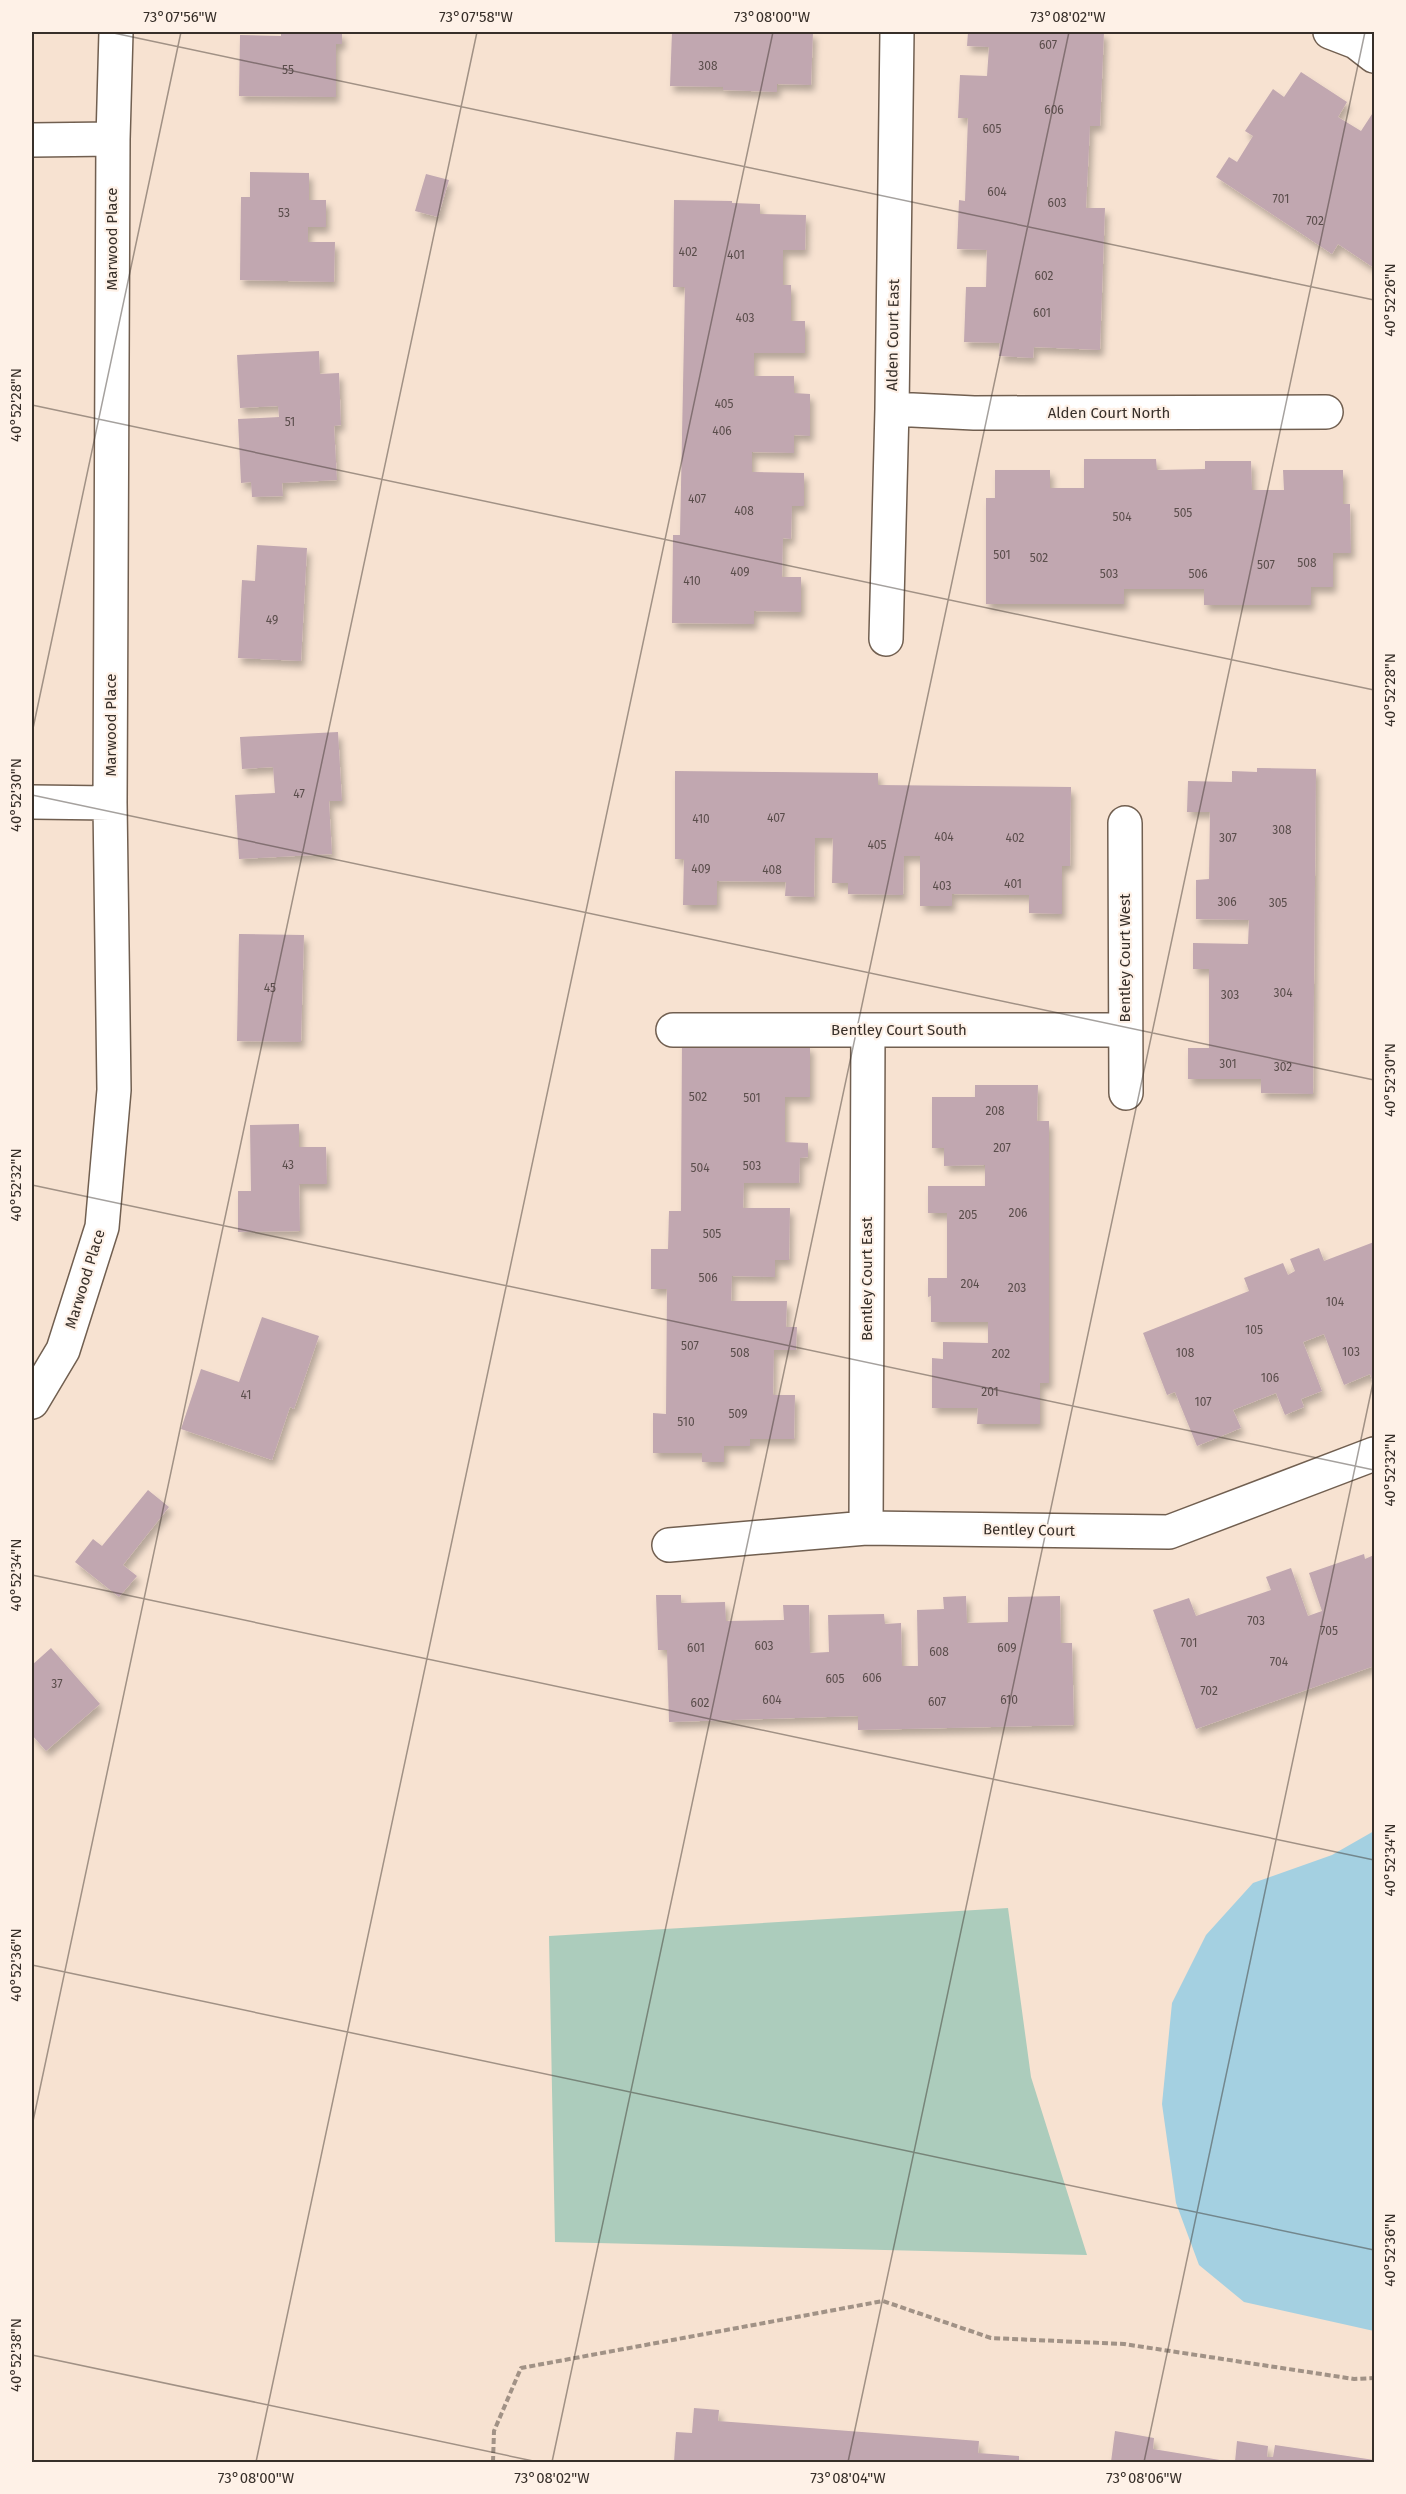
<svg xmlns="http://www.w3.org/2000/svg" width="1406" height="2494" font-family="'Fira Sans',sans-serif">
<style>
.green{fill:#acccbc}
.water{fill:#a4d0e1}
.building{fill:#c1a7b0;filter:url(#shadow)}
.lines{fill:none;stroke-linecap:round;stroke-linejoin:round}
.street-casing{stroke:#715f50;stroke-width:36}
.path{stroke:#a19286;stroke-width:4;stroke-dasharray:6 3;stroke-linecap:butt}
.street{stroke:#fff;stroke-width:33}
.ticks{fill:none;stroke:#372f29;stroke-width:1.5;stroke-opacity:0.45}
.labels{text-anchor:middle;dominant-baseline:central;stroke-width:4.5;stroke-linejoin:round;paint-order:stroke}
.number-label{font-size:12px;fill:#5a4d4b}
.street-label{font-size:15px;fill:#372f29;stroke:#fef1e7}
.neatline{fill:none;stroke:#372f29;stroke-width:2}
.ticks-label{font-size:15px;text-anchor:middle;fill:#372f29}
</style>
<defs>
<filter id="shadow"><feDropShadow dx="3.5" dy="6" stdDeviation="3" flood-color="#0004"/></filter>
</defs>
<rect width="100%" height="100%" fill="#f7e2d1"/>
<!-- green -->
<path class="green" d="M1008 1908 1031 2077 1087 2255 555 2242 549 1936Z"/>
<!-- water -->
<path class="water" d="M1374 1831V2331L1244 2302 1199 2265 1176 2203 1162 2104 1172 2003 1206 1935 1253 1883 1332 1855Z"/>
<!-- building -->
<path class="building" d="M281 32H342V44H336V97L239 96 240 35 281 36Z
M672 32H813L811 85 777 84V92L723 90V87L670 86Z
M968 32H1104L1100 126H1090L1086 208H1105L1100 350 1034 347 1033 358 999 356 1000 343 964 342 966 287H986L987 250 957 249 959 200 965 201 968 118H958L960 75 987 76 989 47 967 46Z
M1301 72 1347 102 1338 117 1361 131 1374 111V268L1338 244 1332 254 1216 177 1229 157 1237 162 1253 136 1245 131 1273 89 1284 97Z
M250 172 309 173V200H326V227H308V242H335L334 282 240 280 241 197H250Z
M426 174 449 180 438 217 415 211Z
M674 200 732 201V203L760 204V214L806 215 805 250H783V285H791V321H805V353H754V376H794V393L810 394V436L794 435V453L752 452V472L804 473V506H792L791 539 783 538 782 577H801V612L754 611V624L672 623 673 535H680L685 287H673Z
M319 351 320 374 339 373 341 425 334 426 337 480 282 483 283 496 252 497 251 482 241 483 238 419 279 417 278 406 240 408 237 355Z
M1084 459H1156L1157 470 1205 469V461H1251L1252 490H1284L1283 470H1343V504H1350L1351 553H1333V587H1311V605H1204V589H1124V604H986V498H995V470H1050V488H1084Z
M257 545 307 548 301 661 238 658 242 580 255 581Z
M338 732 342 801H329L332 854 239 859 235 795 275 793 273 767 242 769 240 737Z
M1257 768 1316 769 1313 1094 1261 1093V1079H1188V1048H1209V969H1193V943L1248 944 1249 920 1196 919V880L1209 879 1210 812H1187L1188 781 1232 782V771L1257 772Z
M675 771 878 773V785L1071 787 1070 866H1062V914L1029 913V895L952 894V906H920V856H904L903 895 848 894V883H832L833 838H815L814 897 785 896 786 882 717 881V905H683L684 859H675Z
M239 934 304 935 301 1042 237 1041Z
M682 1035 810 1046V1097H785V1142L808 1143V1157L800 1158 799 1183H744L743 1208H790L789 1260H775V1277L732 1276 731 1301H787L786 1327H797L796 1350H774L773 1395H795L794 1439H750V1446H724V1462H702V1453H653V1413L666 1414 667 1289H651V1249H668L669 1211H681Z
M975 1085H1038L1037 1121H1049V1383H1040V1424H977L978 1408H932V1358L943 1359V1342L988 1343V1322H931V1296L928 1297V1278H947V1213H928V1186H985V1165L944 1166V1148H932V1097H975Z
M299 1124V1147H326L327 1184H299L300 1231 238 1232V1191H251L250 1125Z
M1374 1242V1386L1370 1374 1344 1385 1324 1334 1303 1342 1322 1391 1301 1399 1304 1407 1285 1415 1276 1393 1233 1410 1241 1428 1197 1446 1175 1392 1167 1395 1143 1333 1249 1291 1244 1278 1283 1263 1288 1275 1295 1271 1290 1259 1319 1248 1324 1261Z
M262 1317 319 1336 294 1409 290 1407 272 1460 181 1429 201 1369 239 1382Z
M148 1490 169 1507 123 1565 137 1576 119 1597 75 1562 93 1539 102 1546Z
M1364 1554 1365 1559 1374 1555V1666L1196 1729 1153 1610 1189 1598 1196 1616 1271 1590 1266 1577 1291 1568 1308 1616 1322 1611 1309 1573Z
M656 1595H681V1603L725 1602 726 1621 784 1620 783 1605H809L810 1653 829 1652 828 1615 884 1614 885 1624 901 1623 902 1666H918L917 1610 944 1609 943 1597 966 1596 967 1623 1008 1622V1597L1060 1596 1061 1643H1072L1074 1725 858 1730V1716L669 1722 667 1650H658Z
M51 1648 100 1704 46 1751 32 1735V1665Z
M694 2408 719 2410 718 2421 979 2441 978 2453 1019 2456V2462H674L676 2432 692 2433Z
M1115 2431 1154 2438 1153 2449 1232 2462H1111Z
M1237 2441 1268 2446 1267 2457H1273L1275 2445 1374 2460V2462H1235Z"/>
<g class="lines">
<defs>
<path id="street" d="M1330 32 1356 42 1374 56
M32 140 113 139
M892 409 974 413 1326 412
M886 639 892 409 897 32
M32 802 110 803
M1125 823 1126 1093
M673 1030H1125
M32 1402 63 1350 102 1227 114 1090 110 803 113 139 116 32
M866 1528 868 1030
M669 1545 866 1528 1169 1532 1374 1454"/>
</defs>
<!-- street casing -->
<use href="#street" class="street-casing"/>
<!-- path -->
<path class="path" d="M493 2462 494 2431 521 2368 883 2301 991 2338 1124 2344 1354 2379 1374 2378"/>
<!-- street -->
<use href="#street" class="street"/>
</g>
<!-- ticks -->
<path class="ticks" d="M109 32 1374 300M32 405 1374 690M32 733 181 32M32 795 1374 1080M32 1185 1374 1470M32 1575 1374 1860M32 1965 1374 2250M32 2126 477 32M32 2355 538 2462M256 2462 773 32M552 2462 1069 32M848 2462 1365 32M1144 2462 1374 1378"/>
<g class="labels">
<!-- number labels -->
<g class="number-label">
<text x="1048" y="45">607</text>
<text x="708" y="66">308</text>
<text x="288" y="70">55</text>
<text x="1054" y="110">606</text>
<text x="992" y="129">605</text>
<text x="997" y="192">604</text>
<text x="1281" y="199">701</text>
<text x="1057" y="203">603</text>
<text x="284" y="213">53</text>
<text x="1315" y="221">702</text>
<text x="688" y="252">402</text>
<text x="736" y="255">401</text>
<text x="1044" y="276">602</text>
<text x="1042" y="313">601</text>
<text x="745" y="318">403</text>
<text x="724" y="404">405</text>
<text x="290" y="422">51</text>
<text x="722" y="431">406</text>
<text x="697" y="499">407</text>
<text x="744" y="511">408</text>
<text x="1183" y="513">505</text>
<text x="1122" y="517">504</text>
<text x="1002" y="555">501</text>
<text x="1039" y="558">502</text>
<text x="1307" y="563">508</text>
<text x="1266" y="565">507</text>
<text x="740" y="572">409</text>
<text x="1109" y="574">503</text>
<text x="1198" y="574">506</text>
<text x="692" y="581">410</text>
<text x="272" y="620">49</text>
<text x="299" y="794">47</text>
<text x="776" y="818">407</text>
<text x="701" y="819">410</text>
<text x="1282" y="830">308</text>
<text x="944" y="837">404</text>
<text x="1015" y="838">402</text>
<text x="1228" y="838">307</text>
<text x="877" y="845">405</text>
<text x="701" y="869">409</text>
<text x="772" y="870">408</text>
<text x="1013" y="884">401</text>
<text x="942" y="886">403</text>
<text x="1227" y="902">306</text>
<text x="1278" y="903">305</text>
<text x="270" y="988">45</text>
<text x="1283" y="993">304</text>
<text x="1230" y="995">303</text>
<text x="1228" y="1064">301</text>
<text x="1283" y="1067">302</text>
<text x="698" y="1097">502</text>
<text x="752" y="1098">501</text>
<text x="995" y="1111">208</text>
<text x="1002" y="1148">207</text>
<text x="288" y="1165">43</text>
<text x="752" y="1166">503</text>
<text x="700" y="1168">504</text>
<text x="1018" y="1213">206</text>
<text x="968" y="1215">205</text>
<text x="712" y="1234">505</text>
<text x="708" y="1278">506</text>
<text x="970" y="1284">204</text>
<text x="1017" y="1288">203</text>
<text x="1335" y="1302">104</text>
<text x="1254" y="1330">105</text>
<text x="690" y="1346">507</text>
<text x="1351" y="1352">103</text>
<text x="740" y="1353">508</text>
<text x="1185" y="1353">108</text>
<text x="1001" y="1354">202</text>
<text x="1270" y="1378">106</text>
<text x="990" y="1392">201</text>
<text x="246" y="1395">41</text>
<text x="1203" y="1402">107</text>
<text x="738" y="1414">509</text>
<text x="686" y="1422">510</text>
<text x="1256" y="1621">703</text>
<text x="1329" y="1631">705</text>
<text x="1189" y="1643">701</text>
<text x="764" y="1646">603</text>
<text x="696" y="1648">601</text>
<text x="1007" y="1648">609</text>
<text x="939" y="1652">608</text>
<text x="1279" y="1662">704</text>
<text x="872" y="1678">606</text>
<text x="835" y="1679">605</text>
<text x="57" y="1684">37</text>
<text x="1209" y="1691">702</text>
<text x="772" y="1700">604</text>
<text x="1009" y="1700">610</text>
<text x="937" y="1702">607</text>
<text x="700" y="1703">602</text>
</g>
<!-- street labels -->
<g class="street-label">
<text transform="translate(112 239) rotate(-90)">Marwood Place</text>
<text transform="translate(893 335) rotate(-89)">Alden Court East</text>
<text x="1109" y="413">Alden Court North</text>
<text transform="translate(111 725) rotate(-90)">Marwood Place</text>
<text transform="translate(1125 958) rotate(-90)">Bentley Court West</text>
<text x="899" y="1030">Bentley Court South</text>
<text transform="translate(85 1279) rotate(-73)">Marwood Place</text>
<text transform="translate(867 1279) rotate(-90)">Bentley Court East</text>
<text transform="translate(1029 1530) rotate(1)">Bentley Court</text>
</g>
</g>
<!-- border -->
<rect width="1406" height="2494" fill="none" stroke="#fef1e7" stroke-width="66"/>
<rect x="33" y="33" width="1340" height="2428" class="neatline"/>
<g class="ticks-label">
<text x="180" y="22">73°07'56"W</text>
<text x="476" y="22">73°07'58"W</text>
<text x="772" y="22">73°08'00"W</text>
<text x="1068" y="22">73°08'02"W</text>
<text transform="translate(1390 300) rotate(-90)" y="5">40°52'26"N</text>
<text transform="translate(16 405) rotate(-90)" y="5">40°52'28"N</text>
<text transform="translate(1390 690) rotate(-90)" y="5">40°52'28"N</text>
<text transform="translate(16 795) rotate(-90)" y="5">40°52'30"N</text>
<text transform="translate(1390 1080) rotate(-90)" y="5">40°52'30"N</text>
<text transform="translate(16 1185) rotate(-90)" y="5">40°52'32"N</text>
<text transform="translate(1390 1470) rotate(-90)" y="5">40°52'32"N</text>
<text transform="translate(16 1575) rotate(-90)" y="5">40°52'34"N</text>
<text transform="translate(1390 1860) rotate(-90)" y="5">40°52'34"N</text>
<text transform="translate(16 1965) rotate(-90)" y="5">40°52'36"N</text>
<text transform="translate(1390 2250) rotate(-90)" y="5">40°52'36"N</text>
<text transform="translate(16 2355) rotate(-90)" y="5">40°52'38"N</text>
<text x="256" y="2483">73°08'00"W</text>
<text x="552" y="2483">73°08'02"W</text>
<text x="848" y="2483">73°08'04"W</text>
<text x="1144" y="2483">73°08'06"W</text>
</g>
</svg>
